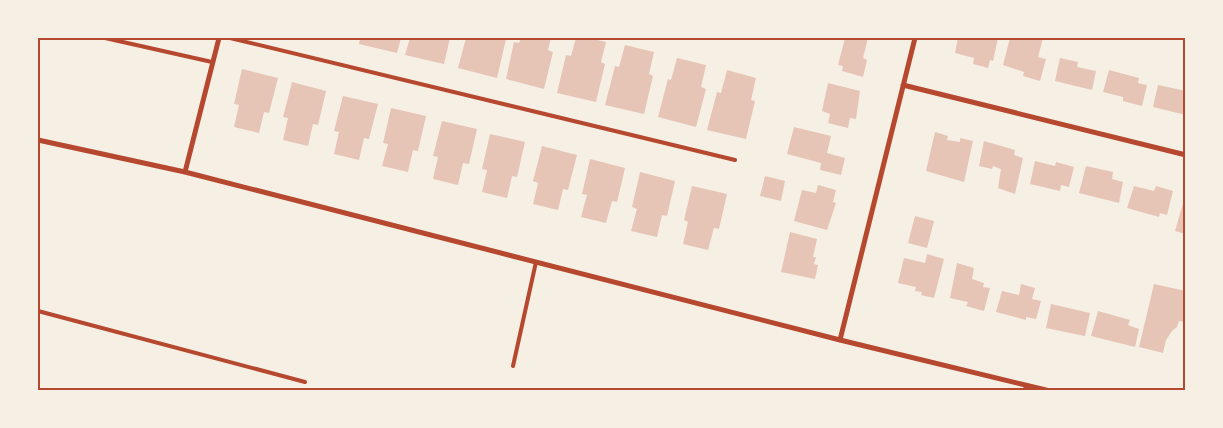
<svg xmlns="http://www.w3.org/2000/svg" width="1223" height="428" font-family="Raleway,sans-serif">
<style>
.building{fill:#e6c5b7}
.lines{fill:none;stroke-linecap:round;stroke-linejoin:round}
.service{stroke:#b5482f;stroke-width:4}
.minor{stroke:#b5482f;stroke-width:5}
.neatline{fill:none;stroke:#b5482f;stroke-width:2}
</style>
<rect width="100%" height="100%" fill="#f6efe4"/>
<!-- building -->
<path class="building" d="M360 38H401L397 53 359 44Z
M410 38H450L444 64 405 55Z
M466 38H501L506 39 497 78 458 68Z
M521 38H551L548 50 553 52 544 89 506 79 514 42 519 43Z
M576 38H589L606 42 601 62 605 64 596 102 557 93 566 55 571 56Z
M845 38H868L863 58 867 60 863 77 842 71 843 66 838 65Z
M958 38H998L993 61 990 60 988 68 973 64 974 58 955 53Z
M1010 38H1043L1038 57 1046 59 1040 81 1023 76 1024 72 1003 65Z
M625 45 654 52 649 74 653 76 644 114 605 105 615 66 619 67Z
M677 58 706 65 701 87 706 89 696 127 658 117 668 79 671 80Z
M1060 58 1078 62 1077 67 1096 71 1092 90 1055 81Z
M242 69 278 78 269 113 264 112 259 133 234 127 239 105 234 104Z
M727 70 756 78 751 100 755 101 746 139 707 130 717 92 721 93Z
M1109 70 1139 78 1138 83 1147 85 1142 106 1123 101V97L1103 92Z
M292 82 326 91 318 125 313 124 308 146 283 140 288 118 283 117Z
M828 83 860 91 856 119 850 118 848 128 828 123 830 114 822 111Z
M1158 85 1186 91V115L1153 107Z
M343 96 378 104 369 139 364 138 359 160 334 154 339 132 334 131Z
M391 108 426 116 418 151 413 150 408 172 382 166 388 144 383 143Z
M442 121 477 129 469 164 463 163 458 185 433 179 438 157 433 156Z
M794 127 831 136 827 153 845 158 841 175 820 170 821 163 787 154Z
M935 132 948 136 947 140 960 142V138L973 141 964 182 926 171Z
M490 134 525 142 517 177 512 176 507 198 482 192 487 170 482 169Z
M984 141 1015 150 1014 155 1023 158 1015 194 998 188 1001 169 993 166 992 169 979 166Z
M542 146 577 155 568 190 563 189 558 210 533 204 538 183 533 181Z
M590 159 625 168 617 202 612 201 606 223 581 217 587 195 582 194Z
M1035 161 1055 166 1056 162 1074 167 1069 187 1061 185 1060 191 1030 184Z
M1086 166 1113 172 1112 179 1123 182 1119 203 1079 193Z
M640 172 675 181 667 216 662 215 657 237 631 231 637 209 632 207Z
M765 176 785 181 781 201 760 196Z
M818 185 836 190 833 202 836 203 827 230 794 221 802 190 816 193Z
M692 186 727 194 719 229 714 228 708 250 683 244 688 222 684 220Z
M1134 186 1154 191 1156 186 1173 191 1167 215 1160 213 1159 217 1127 208Z
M1185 196H1186V234L1175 231Z
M915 216 934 221 927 248 908 243Z
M790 232 817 239 813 257H816L814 264 818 265 815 279 781 272Z
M927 254 944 259 934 298 921 295 922 292 915 291 916 287 898 283 904 258 925 263Z
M957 263 974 268 972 279 984 283 983 287 990 288 984 311 966 306 968 302 950 298Z
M1021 284 1035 288 1032 299 1041 301 1036 319 1026 317V320L996 312 1002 291 1019 295Z
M1154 284 1186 291 1185 322 1179 321 1177 327 1172 331 1166 340 1163 353 1139 347Z
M1051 304 1090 313 1085 336 1046 328Z
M1098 311 1130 320 1128 325 1139 329 1135 347 1091 336Z"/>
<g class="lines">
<!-- service -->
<path class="service" d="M105 38 212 62
M230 38 735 160
M38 311 305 382
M513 366 536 262
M1025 390 1026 386"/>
<!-- minor -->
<path class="minor" d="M903 85 1186 155
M38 140 185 172 840 340 1046 390
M185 172 219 38
M840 340 915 38"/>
</g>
<!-- border -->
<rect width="1223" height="428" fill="none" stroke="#f6efe4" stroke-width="78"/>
<rect x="39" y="39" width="1145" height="350" class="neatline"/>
</svg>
